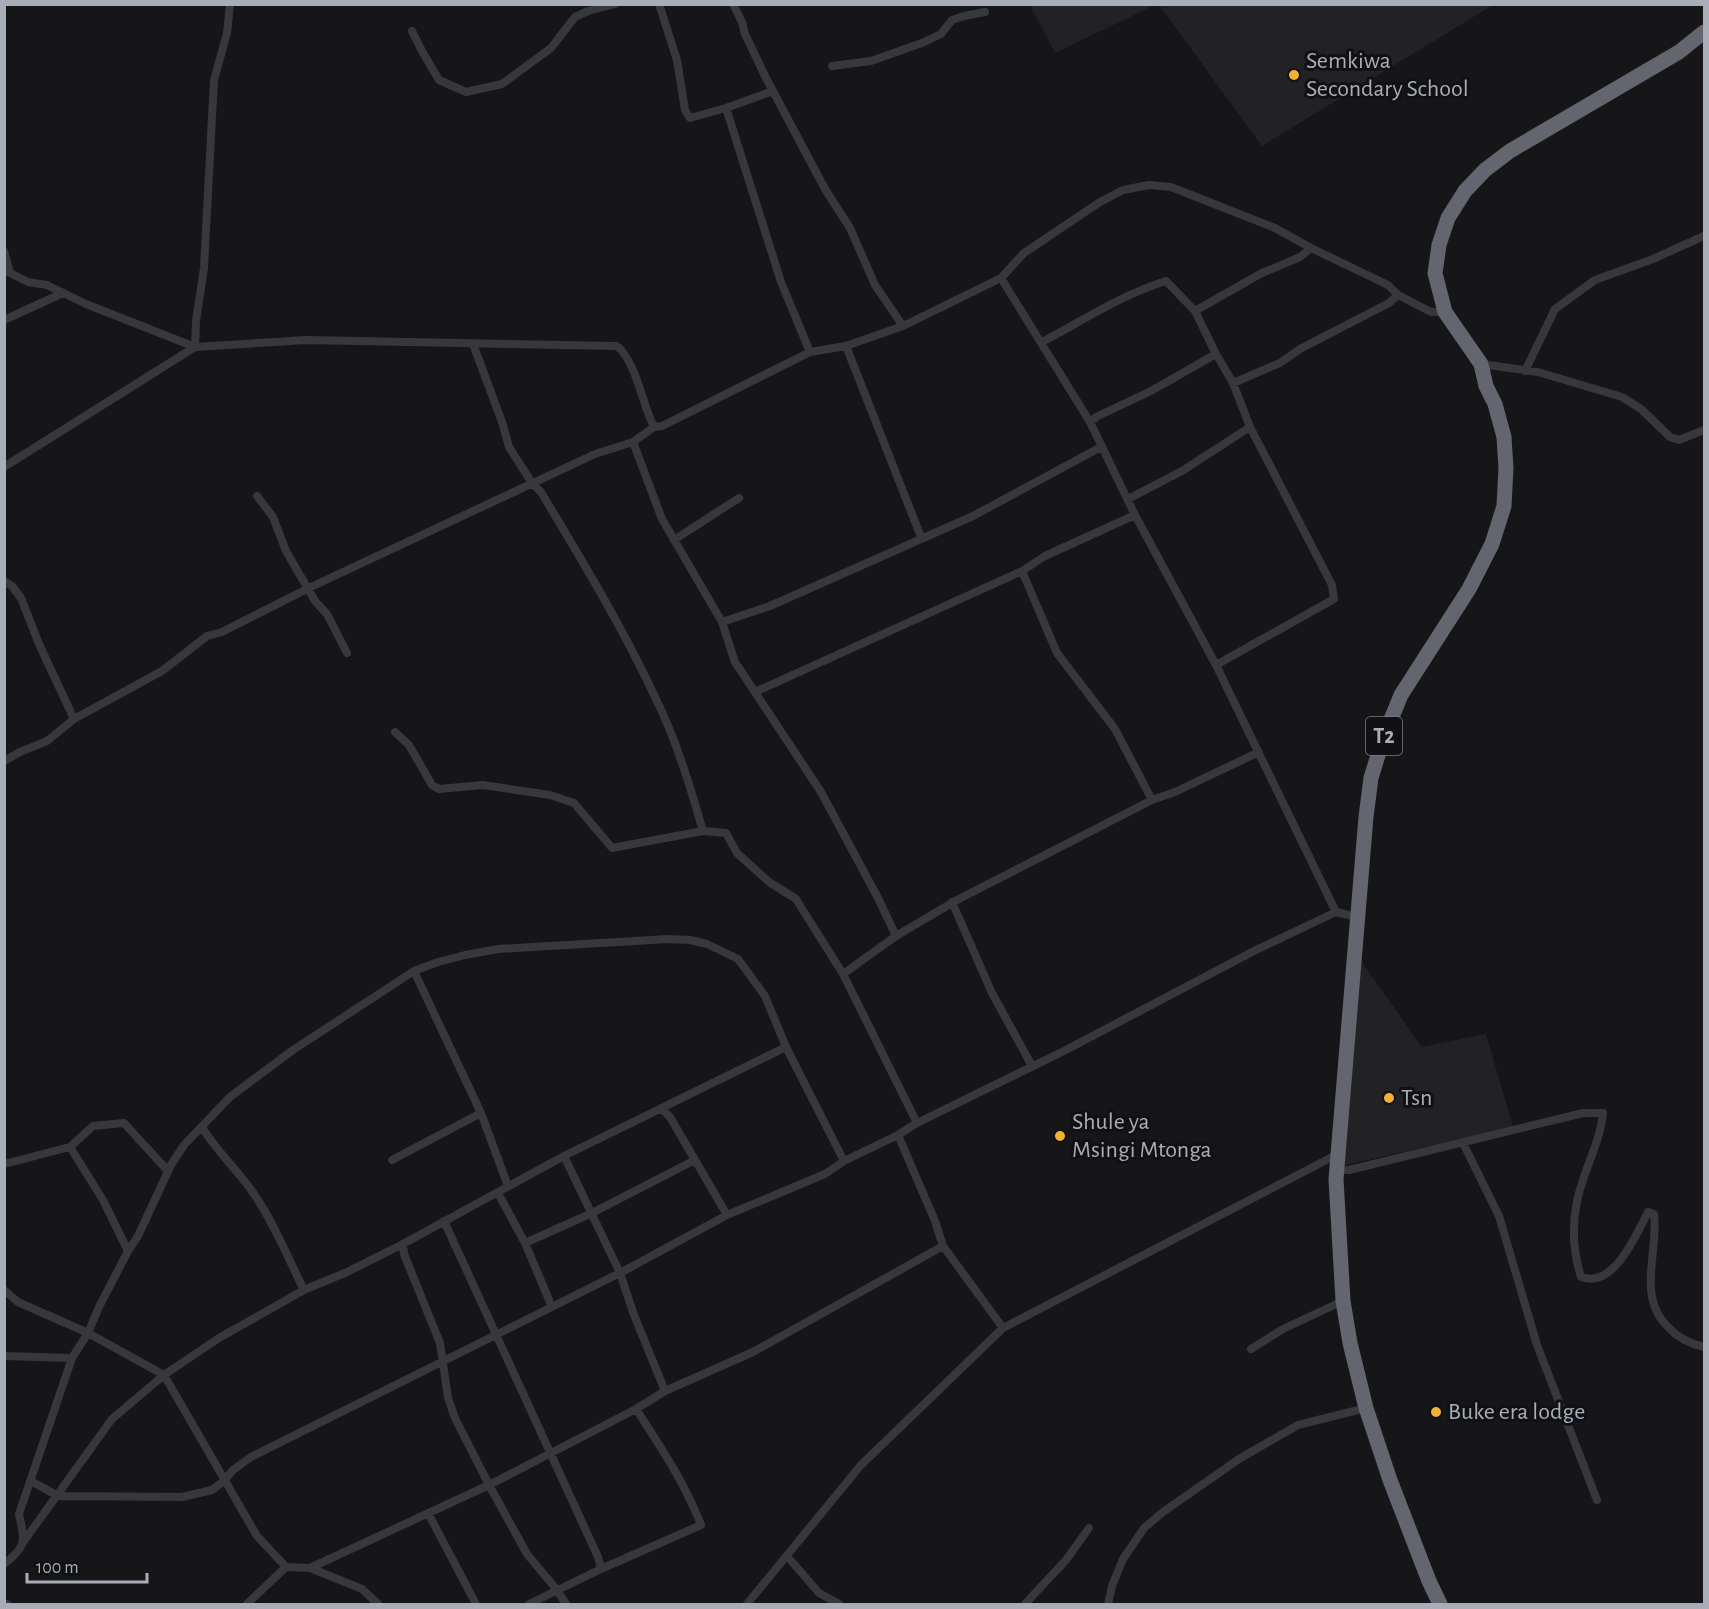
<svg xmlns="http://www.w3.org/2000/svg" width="1709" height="1609" font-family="'Alegreya Sans',sans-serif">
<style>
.built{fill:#222225}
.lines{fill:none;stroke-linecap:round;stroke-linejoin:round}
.street{stroke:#37383d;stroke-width:8}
.highway{stroke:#63666e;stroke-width:15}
.poi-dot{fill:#f2b134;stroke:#111113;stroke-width:2}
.labels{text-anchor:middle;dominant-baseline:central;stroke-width:6;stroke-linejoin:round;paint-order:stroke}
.shield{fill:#111113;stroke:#7b7e86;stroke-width:1.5}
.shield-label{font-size:22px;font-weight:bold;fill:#a8adb8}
.poi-label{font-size:24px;fill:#a8adb8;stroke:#111113;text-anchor:start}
</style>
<rect width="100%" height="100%" fill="#161618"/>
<!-- built -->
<path class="built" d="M1030 5H1155L1055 53Z
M1159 5H1493L1262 146Z
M1358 957 1422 1047 1486 1034 1513 1127 1341 1166Z"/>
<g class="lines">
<!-- street -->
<path class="street" d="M659 4 677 60 685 110 690 118 726 108 781 282 810 352
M733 4 742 22 745 34 766 78 825 189 850 228 875 285 903 326
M412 31 422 51 439 80 466 92 502 84 551 48 575 17 588 11 615 4
M832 66 871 61 922 43 941 34 952 20 964 16 985 12
M726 108 773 91
M4 251 10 273
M4 270 28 282 47 285 86 304 195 347 306 340 617 346C637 363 642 404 654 427
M1001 278 1090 422 1135 515 1216 665 1336 912
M1195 311 1260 274 1300 257 1311 248
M4 320 63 293
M1042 342C1082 321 1123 294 1166 281L1195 311 1216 354 1233 383 1250 427 1332 585 1334 599 1216 665
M473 344 502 422 509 447 532 483 541 492C581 559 622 626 655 697 676 739 690 786 703 831
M846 346 921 537
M1481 364 1538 372 1622 397 1641 409 1670 437 1679 440 1704 430
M1525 371 1555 309 1595 280 1653 259 1704 236
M1233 383 1280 363 1300 349 1389 303 1398 295
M1090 422 1098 416 1151 391 1216 354
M633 442 662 519 722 622 735 662 821 792 878 898 896 936
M4 467 195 347 196 321 204 268 214 80 227 33 230 4
M257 496 273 517 286 551 315 601 327 614 347 653
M1128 499 1182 471 1250 427
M674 540 739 498
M1022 571 1057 653 1115 729 1152 800
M4 581 12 586 21 598 39 644 74 719
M722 622 770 606 973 516 1101 447
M755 692 1022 571 1045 556 1135 515
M395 732 409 745 432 785 439 789 483 785 550 795 574 803 612 848 703 831 726 833 737 853 769 882 796 899 843 974 917 1123
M4 761 20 752 47 741 74 719 162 671 207 636 222 632 313 586 595 454 633 442 654 427 662 426 810 352 846 346 903 326 1001 278 1024 253 1100 202 1123 190 1149 185 1171 187 1275 228 1311 248 1388 285 1398 295 1431 312H1445
M952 902 992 993 1032 1066
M414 971 481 1113 508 1186
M843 974 896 936 957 900 1152 800 1175 792 1259 752
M662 1109 670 1117 727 1215
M202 1127C216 1151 238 1170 254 1194 274 1223 288 1258 304 1290
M898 1135 935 1221 943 1246 1003 1328
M1463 1143 1499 1216 1537 1345 1597 1500
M70 1147 103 1200 128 1251
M564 1156 620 1273 634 1315 665 1391
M392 1160 481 1113
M4 1164 70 1147 93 1126 124 1123 168 1171
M1337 1170H1349L1583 1113H1603C1601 1136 1590 1158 1583 1180 1572 1211 1571 1245 1581 1277 1614 1289 1636 1235 1648 1212L1654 1214C1659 1252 1636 1296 1668 1327 1677 1337 1691 1344 1704 1347
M498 1193 525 1243 552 1307
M444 1221 598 1557 601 1569
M525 1243 592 1213 695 1160
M403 1244 404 1254 440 1343 448 1398 455 1418 489 1485 527 1554 557 1590 566 1604
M4 1290 18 1302 88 1333 164 1375 257 1536 286 1567 310 1568 362 1589 378 1604
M1251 1349 1283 1329 1343 1301
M4 1356 72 1358
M31 1481 58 1496 182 1497 212 1490 225 1480 233 1470 251 1457 620 1273 727 1215 825 1174 844 1161 898 1135 917 1123 1064 1051 1254 951 1336 912 1357 917
M428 1513 476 1604
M24 1541 112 1419 164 1375 219 1338 304 1290 347 1272 403 1244 564 1156 786 1047
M787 1556 819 1593 839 1604
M4 1564C29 1545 24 1540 19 1514L72 1358 88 1333 99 1307 128 1251 138 1236 171 1165 184 1145 230 1097 293 1050 414 971 438 962 465 955 498 949 668 939 690 940 707 944 738 959 765 996 786 1047 844 1161
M310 1568 489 1485 636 1409 665 1391 753 1352 943 1246
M4 1603 7 1604
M247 1604 286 1567
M529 1604 601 1569 701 1525C685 1483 660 1446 636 1409
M747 1604 861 1465 1003 1328 1338 1154
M1025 1604 1066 1560 1089 1528
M1108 1604 1112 1586 1123 1559 1144 1528 1163 1512 1239 1459 1298 1425 1366 1408"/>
<!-- highway -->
<path class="highway" d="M1440 1604 1429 1581 1390 1480 1366 1408 1350 1343 1343 1301 1336 1179 1366 817 1371 778 1383 739 1401 695 1469 589 1492 544 1504 506 1506 468 1504 437 1495 404 1486 386 1481 364 1445 312 1435 273 1439 245 1448 218 1465 191 1485 170 1510 151 1679 52 1704 32"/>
</g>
<!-- markers -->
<g class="poi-dot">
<circle cx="1294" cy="75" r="6"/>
<circle cx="1389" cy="1098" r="6"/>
<circle cx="1060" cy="1136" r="6"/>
<circle cx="1436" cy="1412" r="6"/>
</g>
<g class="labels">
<!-- shield labels -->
<rect class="shield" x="1366" y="717" width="36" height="38" rx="4.5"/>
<g class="shield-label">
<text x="1384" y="736">T2</text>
</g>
<!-- poi labels -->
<g class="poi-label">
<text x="1306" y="61">Semkiwa<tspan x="1306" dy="28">Secondary School</tspan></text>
<text x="1401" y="1098">Tsn</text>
<text x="1072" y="1122">Shule ya<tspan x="1072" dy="28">Msingi Mtonga</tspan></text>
<text x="1448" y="1412">Buke era lodge</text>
</g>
</g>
<!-- border -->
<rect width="1709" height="1609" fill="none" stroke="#a8adb8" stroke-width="12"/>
<!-- scale -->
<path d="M27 1573v9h120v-9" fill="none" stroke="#a8adb8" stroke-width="3"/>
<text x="36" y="1573" font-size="18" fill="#a8adb8" stroke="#111113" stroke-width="4.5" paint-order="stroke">100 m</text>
</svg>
